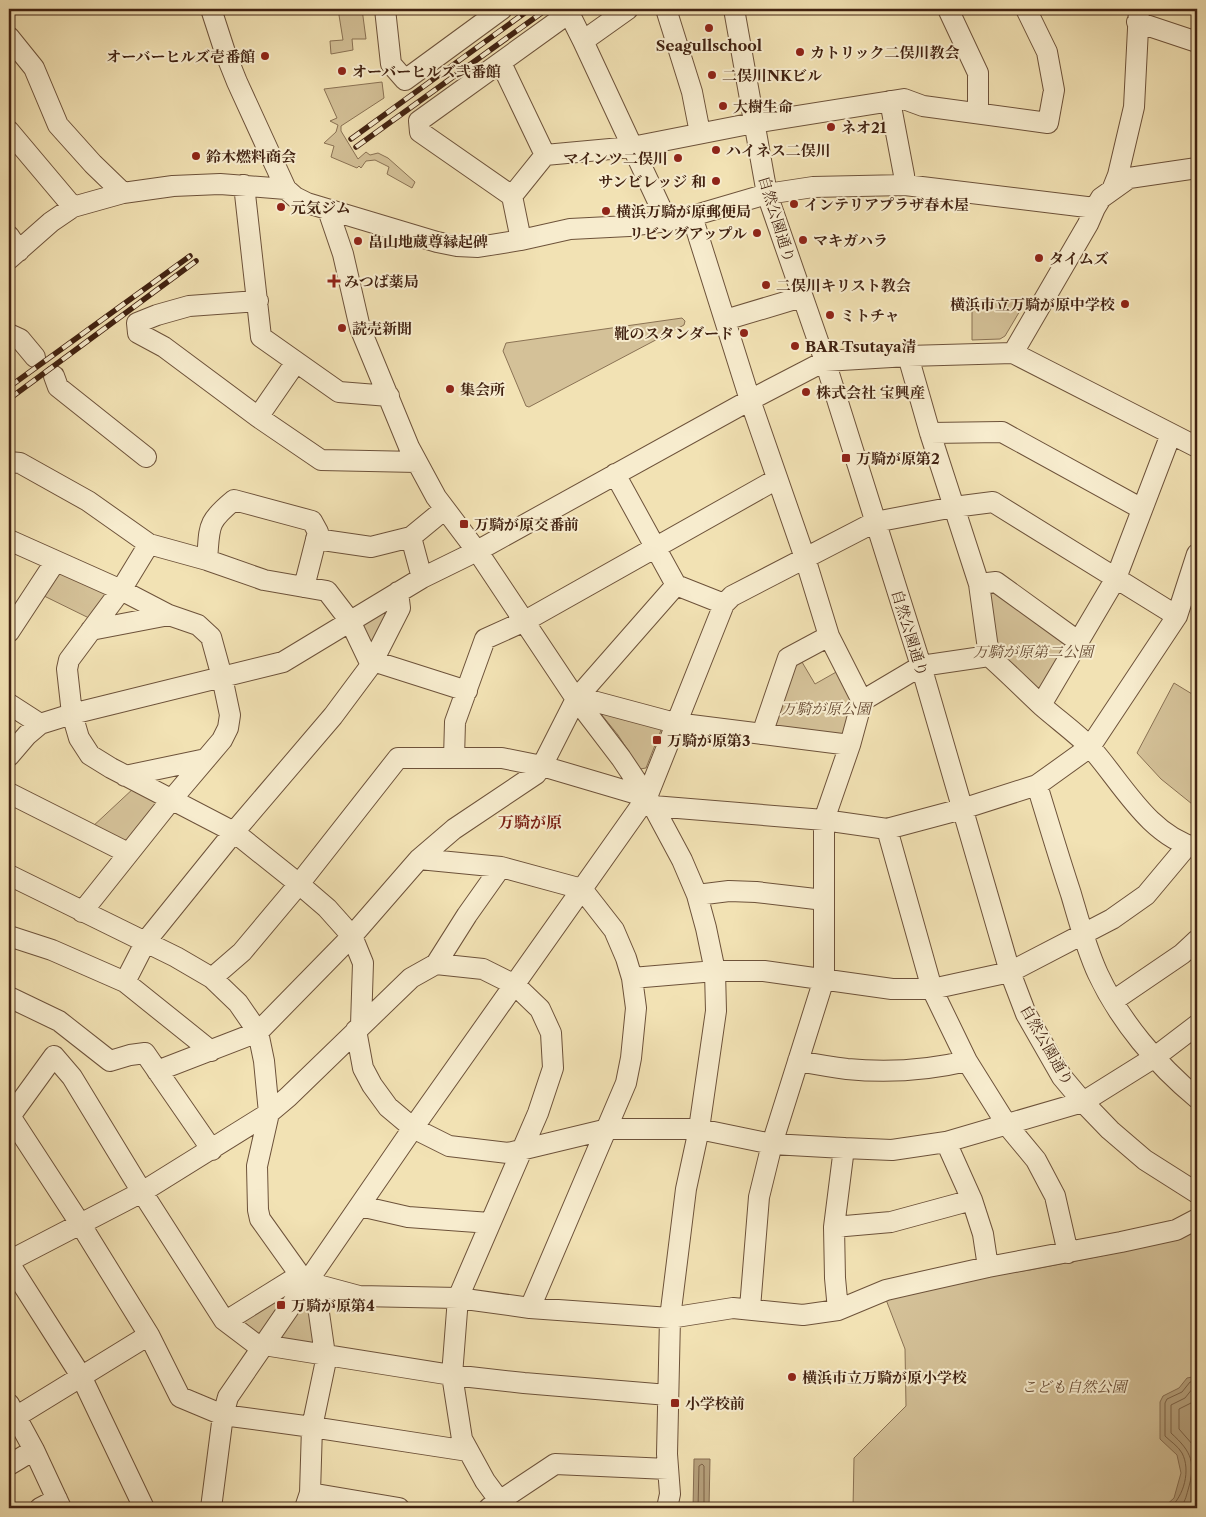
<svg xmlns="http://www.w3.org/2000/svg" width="1206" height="1517" font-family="'Libre Caslon Text','Noto Serif JP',serif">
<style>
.green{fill:#d4c198;stroke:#8a7254}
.water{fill:#b6a17d;stroke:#876e52}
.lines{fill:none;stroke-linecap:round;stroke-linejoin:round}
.shore{stroke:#7c6247;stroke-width:1}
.minor-casing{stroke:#6d523a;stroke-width:22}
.minor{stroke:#f7ecce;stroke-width:20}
.rail-casing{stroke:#412211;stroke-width:5.5}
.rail{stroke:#f7ecce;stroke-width:4;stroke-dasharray:11;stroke-linecap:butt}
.poi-dot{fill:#8f2418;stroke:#f7ecce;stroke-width:2}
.labels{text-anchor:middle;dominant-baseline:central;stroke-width:4;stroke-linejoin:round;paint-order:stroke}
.poi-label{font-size:15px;font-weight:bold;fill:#412211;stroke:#f7ecce;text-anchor:start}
.street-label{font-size:15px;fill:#412211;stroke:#f7ecce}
.park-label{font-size:15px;font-style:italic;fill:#664a33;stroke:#f7ecce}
.neighbourhood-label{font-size:16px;font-weight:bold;fill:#7a1f14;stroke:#f7ecce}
</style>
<rect width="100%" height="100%" fill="#f2e2b4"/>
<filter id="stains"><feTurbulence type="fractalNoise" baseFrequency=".004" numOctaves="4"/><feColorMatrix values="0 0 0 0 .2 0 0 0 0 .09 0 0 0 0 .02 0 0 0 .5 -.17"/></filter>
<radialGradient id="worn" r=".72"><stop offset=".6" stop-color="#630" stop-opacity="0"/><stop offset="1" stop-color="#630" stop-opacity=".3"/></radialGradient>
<!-- green -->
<path class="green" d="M338 9H362L366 39H352L353 50 331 54 330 41 343 40Z
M382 82 384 98 341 126V131L358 159 366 152 370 155 378 153 388 158 415 182 412 188 387 174 389 167 375 160 366 161 361 168 359 166 357 168 331 157 334 146 324 143 336 132 338 125 330 121 337 118 324 89Z
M1027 299 1005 336 1000 339 972 340V300Z
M682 318 685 321 684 325 529 407 526 406 503 351 506 343Z
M56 567 112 591 91 619 38 593Z
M984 587H995L1074 642 1040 699 993 654Z
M385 605 393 612 371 656 355 622Z
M799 657 815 684 838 671 856 702 846 739 768 730Z
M1174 683 1197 697V808L1161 779 1137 753Z
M593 704 663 725 646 768 640 769 618 735Z
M135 787 163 802 131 842H122L91 828Z
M1197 1228V1508H853L854 1458 906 1406 905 1349 885 1297 965 1279 1030 1270 1111 1254Z
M286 1294 258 1336 237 1320Z
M312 1304 321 1346 276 1341 300 1305Z"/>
<!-- water -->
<path class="water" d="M1197 1376V1508H1163L1174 1498 1181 1473 1177 1455 1160 1439V1402L1163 1396 1179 1388 1187 1378Z
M694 1459H710L709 1508H693Z"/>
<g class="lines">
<!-- shore -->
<path class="shore" d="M1197 1395 1191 1403 1179 1409V1429L1193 1445 1197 1458
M698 1508 699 1466 702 1464 704 1466V1508
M1170 1508C1184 1496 1191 1470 1182 1453 1178 1446 1170 1441 1165 1436V1403L1167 1399 1182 1392 1190 1382 1197 1381
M1179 1508C1185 1503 1186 1497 1188 1490 1196 1463 1192 1452 1171 1433V1405L1185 1398 1193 1388 1197 1387"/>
<defs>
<path id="minor" d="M211 9 225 52 237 82 286 189 295 197 307 203 437 242 457 246 478 247 521 240 570 229 629 226 667 221 692 216 767 194 813 187 905 185 1095 208
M385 9 391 64 405 80 502 9
M666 9 692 92 700 133
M734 9 767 194 825 361 921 666 1010 972 1026 1014 1062 1077 1083 1102 1110 1130 1145 1160 1197 1193
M948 9 978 73V113
M1137 22 1197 42
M9 37 34 68 58 125 93 164 123 193
M583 41 667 221
M501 63 545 155
M890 101 904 175 905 185
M9 131 73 207
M244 185 261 337 339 392 389 396
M1112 190 1118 175 1134 107 1139 9
M512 196 545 155 632 147 754 123 904 99 923 106 1048 123 1054 90 1047 52 1026 9
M328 210 343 254 360 328 409 447 436 497 482 558 576 699 621 758 653 806 682 860 697 895 706 928 715 971 716 1011 699 1129 686 1189 670 1318 667 1454 670 1494 667 1508
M692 216 750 400 805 558 829 636 862 701
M9 236 19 251
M521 240 512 196 420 132 419 121 569 13 583 41 628 9
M9 259 51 222 73 207 123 193 173 186 220 184 286 189
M258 301 189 306 157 315 137 323 138 333 164 347 258 417 321 460 417 462
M725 320 802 297
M9 334 20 339 35 357
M1013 353 1088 224 1095 208 1101 198 1129 178 1197 168
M908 356 930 433 979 584 989 656
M54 376 58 387 146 457
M258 417 296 362
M930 433 1002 432 1142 509
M9 462 20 463 88 501 149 544 207 560 264 580 327 591 350 621 371 665
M615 474 676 585 724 604
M316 539 371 547 411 537
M9 540 121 590 169 615 198 625 211 637 222 677 230 715 228 728 222 740 172 799 82 912
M149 544 121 590 69 660 67 669 72 714 79 738 90 755 111 768 234 832 299 884 327 908 352 936 363 963 361 1025
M207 560C210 526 206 523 234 500L312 521 318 532 304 587
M422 578 411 537 445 509
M979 584 996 582 1079 642
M91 630 169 615
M9 632 55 562
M373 661 467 691
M578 697 675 723 850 745
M9 704 40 724
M1041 705 1116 578 1171 434
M762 734 788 658 829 636
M9 756 27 735 40 724 72 714 283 662 422 578 477 551 750 400 825 361 908 356 1013 353 1197 447
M454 758 455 722 485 639 525 621 777 479
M125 776 206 759
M1037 785C1048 821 1059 858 1071 894 1079 921 1086 948 1098 974 1120 1021 1157 1065 1197 1098
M9 793 128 853
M653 806 824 820 887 829 962 809 1037 785 1090 747 1177 616 1197 554
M887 829 932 989 967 1061 1007 1125 1036 1160 1055 1196 1068 1253
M419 859 501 867 582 889 614 930 626 958 632 978 636 1008 631 1058 626 1083 530 1308
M9 875 176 957 212 978 238 1003 258 1032 264 1061 269 1113 257 1166 258 1210 260 1219 300 1275 307 1282 359 1296 458 1298 530 1308 670 1318 733 1308 803 1315 838 1310 886 1290 921 1282 988 1267 1121 1242 1176 1230 1197 1219
M697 895 729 891 756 892 824 900
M9 936 52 950 125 982 211 1051
M436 964 467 915 501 867
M212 978 242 952 299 884 398 758H502L542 766 647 797
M632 978 715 971H764L892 989H932L1010 972 1112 919 1146 895 1187 846
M125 982 146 941 234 832 333 716 371 665 400 608 398 592
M9 997 59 1021 110 1061 130 1055 145 1053 212 1150
M1113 1001 1182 954 1197 940
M356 1030 363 1068 372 1085 388 1107 413 1128 449 1146 508 1153 608 1129H699L772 1144 844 1148 892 1150 946 1142 1083 1102 1155 1057 1197 1025
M798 1061C814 1064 831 1067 847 1069 886 1073 929 1070 967 1061
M157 1071 258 1032 352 936 419 859 454 829 536 774 542 766 576 699 676 585
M10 1116 81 1225 149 1335 180 1397 223 1415 312 1427 468 1451
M9 1118 54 1056 72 1077 142 1192 224 1320 261 1348
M946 1142 972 1200 983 1234 988 1267
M360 1206 408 1217 490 1223
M834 1227 891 1222 972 1200
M9 1261 142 1192 269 1113 288 1097 411 978 436 964 483 969 515 985 540 1009 551 1033 553 1068 538 1113 458 1298 452 1375 462 1439 485 1481 505 1508
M9 1263 81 1376 144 1508
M750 1308 759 1197 772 1144 824 979V820L850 745 862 701 921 666 989 656C1007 672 1024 689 1042 706 1058 720 1076 733 1091 748 1122 783 1149 836 1197 848
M838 1310 835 1278 834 1227 844 1148
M226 1321 300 1275
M264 1345 452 1375 524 1383 668 1395
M9 1404 34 1450 61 1508
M9 1421 149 1335
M9 1465 34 1450
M310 1493 399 1508
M40 1508 57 1499
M211 1508 223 1415 228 1397 413 1128 647 797 724 604 732 596 875 522 954 507 993 502 1177 616
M305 1508 310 1493 312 1427 325 1365V1355L315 1285
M489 1508 555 1464 668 1469"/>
</defs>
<!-- minor casing -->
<use href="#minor" class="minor-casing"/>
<!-- minor -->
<use href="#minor" class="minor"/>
<defs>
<path id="rail" d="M351 139 530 9
M356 147 547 9
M9 387 190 256
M9 399 196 261"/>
</defs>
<!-- rail casing -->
<use href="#rail" class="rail-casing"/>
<!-- rail -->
<use href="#rail" class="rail"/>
</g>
<!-- markers -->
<g class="poi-dot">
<circle cx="709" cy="28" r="5"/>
<circle cx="800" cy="52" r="5"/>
<circle cx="265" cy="56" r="5"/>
<circle cx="342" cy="71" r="5"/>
<circle cx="712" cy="75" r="5"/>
<circle cx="723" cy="106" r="5"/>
<circle cx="831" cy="127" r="5"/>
<circle cx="716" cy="150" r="5"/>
<circle cx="196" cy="156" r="5"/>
<circle cx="678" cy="158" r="5"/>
<circle cx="716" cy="181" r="5"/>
<circle cx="794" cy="204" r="5"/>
<circle cx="281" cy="207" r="5"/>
<circle cx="606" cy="211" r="5"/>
<circle cx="757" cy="233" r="5"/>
<circle cx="803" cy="240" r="5"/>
<circle cx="358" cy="241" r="5"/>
<circle cx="1039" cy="258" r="5"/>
<path d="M331.5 273.5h5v5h5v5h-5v5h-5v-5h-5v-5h5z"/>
<circle cx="766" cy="285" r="5"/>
<circle cx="1125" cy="304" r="5"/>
<circle cx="830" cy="315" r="5"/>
<circle cx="342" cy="328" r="5"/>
<circle cx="744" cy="333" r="5"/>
<circle cx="795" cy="346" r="5"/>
<circle cx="450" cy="389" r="5"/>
<circle cx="806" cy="392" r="5"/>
<rect x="841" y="453" width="10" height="10" rx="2.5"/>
<rect x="459" y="519" width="10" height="10" rx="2.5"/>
<rect x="652" y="735" width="10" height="10" rx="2.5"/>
<rect x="276" y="1300" width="10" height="10" rx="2.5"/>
<circle cx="792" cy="1377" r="5"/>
<rect x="670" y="1398" width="10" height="10" rx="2.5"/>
</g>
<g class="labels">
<!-- poi labels -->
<g class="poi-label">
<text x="709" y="45" text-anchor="middle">Seagullschool</text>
<text x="810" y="52">カトリック二俣川教会</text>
<text x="255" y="56" text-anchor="end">オーバーヒルズ壱番館</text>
<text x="352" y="71">オーバーヒルズ弐番館</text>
<text x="722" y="75">二俣川NKビル</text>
<text x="733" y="106">大樹生命</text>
<text x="841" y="127">ネオ21</text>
<text x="726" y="150">ハイネス二俣川</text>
<text x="206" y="156">鈴木燃料商会</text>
<text x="668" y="158" text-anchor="end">マインツ二俣川</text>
<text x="706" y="181" text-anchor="end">サンビレッジ 和</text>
<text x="804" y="204">インテリアプラザ春木屋</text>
<text x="291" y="207">元気ジム</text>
<text x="616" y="211">横浜万騎が原郵便局</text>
<text x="747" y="233" text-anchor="end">リビングアップル</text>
<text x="813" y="240">マキガハラ</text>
<text x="368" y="241">畠山地蔵尊縁起碑</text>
<text x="1049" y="258">タイムズ</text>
<text x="344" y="281">みつば薬局</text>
<text x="776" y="285">二俣川キリスト教会</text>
<text x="1115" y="304" text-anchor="end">横浜市立万騎が原中学校</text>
<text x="840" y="315">ミトチャ</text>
<text x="352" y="328">読売新聞</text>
<text x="734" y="333" text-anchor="end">靴のスタンダード</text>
<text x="805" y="346">BAR Tsutaya清</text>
<text x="460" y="389">集会所</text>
<text x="816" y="392">株式会社 宝興産</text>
<text x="856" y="458">万騎が原第2</text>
<text x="474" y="524">万騎が原交番前</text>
<text x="667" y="740">万騎が原第3</text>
<text x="291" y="1305">万騎が原第4</text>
<text x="802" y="1377">横浜市立万騎が原小学校</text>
<text x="685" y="1403">小学校前</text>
</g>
<!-- street labels -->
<g class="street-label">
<text transform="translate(777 219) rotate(73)">自然公園通り</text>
<text transform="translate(910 633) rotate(73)">自然公園通り</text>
<text transform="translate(1047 1045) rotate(60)">自然公園通り</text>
</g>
<!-- park labels -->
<g class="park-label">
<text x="1033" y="651">万騎が原第二公園</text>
<text x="826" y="708">万騎が原公園</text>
<text x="1074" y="1386">こども自然公園</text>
</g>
<!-- neighbourhood labels -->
<g class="neighbourhood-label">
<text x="530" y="822">万騎が原</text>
</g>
</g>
<!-- margin -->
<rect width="1206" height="1517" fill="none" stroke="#f2e2b4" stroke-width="30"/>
<rect x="10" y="10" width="1186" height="1497" fill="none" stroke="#412211" stroke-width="2.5"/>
<rect x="15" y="15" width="1176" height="1487" fill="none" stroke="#412211"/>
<rect width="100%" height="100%" filter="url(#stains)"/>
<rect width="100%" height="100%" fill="url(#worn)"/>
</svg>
